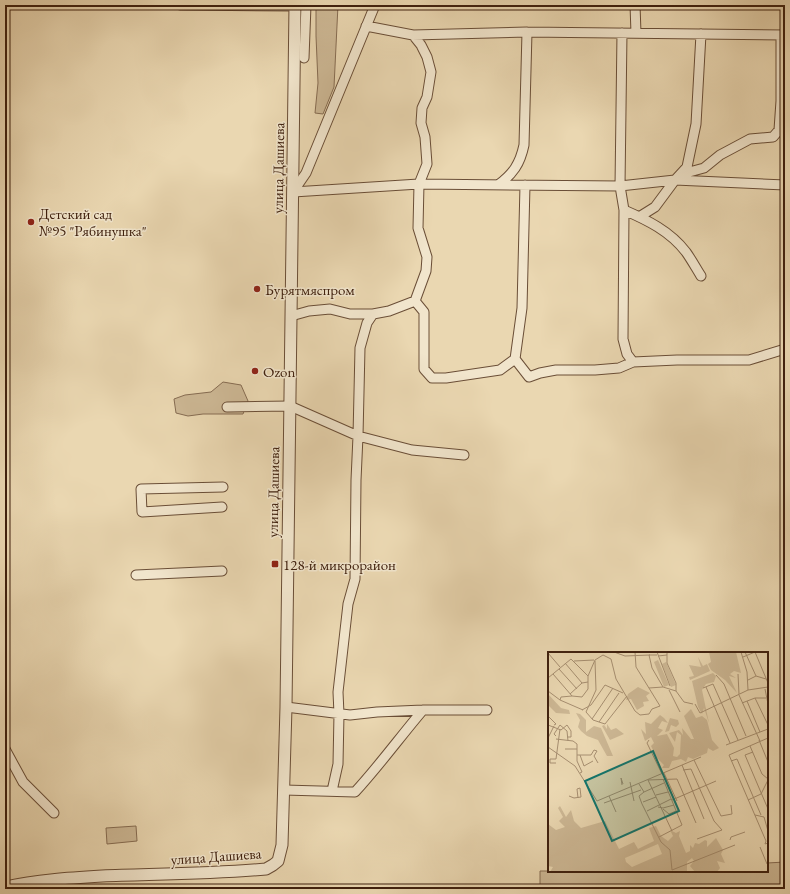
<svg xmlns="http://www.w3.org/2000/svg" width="790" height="894" font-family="'EB Garamond',serif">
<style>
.green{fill:#cdb895;stroke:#866c52}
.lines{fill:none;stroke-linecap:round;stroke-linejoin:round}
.minor-casing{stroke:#6a4e37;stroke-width:11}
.tertiary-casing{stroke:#6a4e37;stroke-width:13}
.minor{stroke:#f1e5cc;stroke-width:9}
.tertiary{stroke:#f1e5cc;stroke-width:11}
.poi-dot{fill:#8f2418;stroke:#f1e5cc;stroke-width:1.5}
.labels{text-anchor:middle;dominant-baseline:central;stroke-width:3;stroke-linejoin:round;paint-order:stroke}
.street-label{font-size:15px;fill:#3f200e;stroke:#f1e5cc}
.poi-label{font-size:15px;fill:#3f200e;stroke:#f1e5cc;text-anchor:start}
.inset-road{fill:none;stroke:#a68e70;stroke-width:1}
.view{fill:#0f766e;fill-opacity:0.15;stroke:#0f766e;stroke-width:2}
.inset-edge{fill:none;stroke:#3f200e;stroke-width:2}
</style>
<rect width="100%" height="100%" fill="#ead7b1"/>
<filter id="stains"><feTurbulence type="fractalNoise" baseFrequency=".005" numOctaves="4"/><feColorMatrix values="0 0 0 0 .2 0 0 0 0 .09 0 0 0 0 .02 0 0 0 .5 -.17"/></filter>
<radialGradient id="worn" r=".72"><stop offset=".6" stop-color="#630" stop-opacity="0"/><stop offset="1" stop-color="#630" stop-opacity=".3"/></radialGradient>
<!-- green -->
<path class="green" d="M316 5H338L334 87 323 114 315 113 318 83 316 36Z
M223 382 241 385 248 401 243 414H203L188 416 176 413 174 399 185 395 211 392Z
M136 826 137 841 107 844 106 828Z
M785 862V889H540V871H767V863Z"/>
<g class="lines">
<defs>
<path id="minor" d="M180 5 295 6
M635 5 636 33
M366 26 413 35 527 32 785 35
M622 33 620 186 624 210 623 339 627 354 633 362
M413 35 421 45 427 57 431 72 427 97 422 108 421 123 425 137 427 164 419 184 418 228 427 257 426 271 415 301
M304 58 306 5
M682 174 704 168 720 155 750 139 773 137 779 130 781 101V35
M498 185C513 174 520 164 524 145L527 32
M293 192 419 184 620 186 675 180 785 185
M293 192 306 173 375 5
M624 210C647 220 670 231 686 252 691 259 696 268 701 276
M639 217 655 207 675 180 687 167 696 124 701 34
M291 316 309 311 330 309 350 314H373L389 311 415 301 424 312V369L432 378H446L500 370 515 359 529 377 540 373 556 370H595L619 368 633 362 677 360H749L785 349
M515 359 522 308 525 185
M227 407 290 406 358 436 412 450 464 455
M222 507 142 512 141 489 223 487
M136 575 222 571
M286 707 350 715 377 712 423 710H487
M5 749 23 782 54 813
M284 790 355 792C379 766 400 737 423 710
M332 791 338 764 339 714 338 692 348 604 355 579 356 480 358 436 360 348 367 323 373 314"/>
<path id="tertiary" d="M5 887C37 880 69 878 102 876 156 874 211 874 266 869L273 865 278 861 282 845 286 707 295 5"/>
</defs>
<!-- minor casing -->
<use href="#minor" class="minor-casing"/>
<!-- tertiary casing -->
<use href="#tertiary" class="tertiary-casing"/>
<!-- minor -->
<use href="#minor" class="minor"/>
<!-- tertiary -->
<use href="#tertiary" class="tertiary"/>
</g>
<!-- markers -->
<g class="poi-dot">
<circle cx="31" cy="222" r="4"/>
<circle cx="257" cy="289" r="4"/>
<circle cx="255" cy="371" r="4"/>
<rect x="271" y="560" width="8" height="8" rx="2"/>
</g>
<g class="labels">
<!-- street labels -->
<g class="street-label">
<text transform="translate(278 168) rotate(-89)">улица Дашиева</text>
<text transform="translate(273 492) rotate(-89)">улица Дашиева</text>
<text transform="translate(216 856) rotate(-4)">улица Дашиева</text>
</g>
<!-- poi labels -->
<g class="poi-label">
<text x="39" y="213">Детский сад<tspan x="39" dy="17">№95 "Рябинушка"</tspan></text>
<text x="265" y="289">Бурятмяспром</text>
<text x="263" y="371">Ozon</text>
<text x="283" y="564">128-й микрорайон</text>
</g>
</g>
<!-- overview -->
<g transform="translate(548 652)">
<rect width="220" height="220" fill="#ead7b1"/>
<path d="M161 0H188L193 21 186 19 182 22 188 26 181 24 189 41 177 28 163 18 160 12 163 10ZM150 5 155 14 159 12 162 19 142 28 141 25 146 24 141 13 153 15ZM110 8 121 33 116 35 106 10ZM118 10 128 33 123 35 114 12ZM165 21 168 24 166 30 158 32 154 38 161 71 156 56 154 62 150 55 144 29ZM90 35 102 41 98 44 101 49 95 50 96 54 89 58 83 47 78 48 80 42ZM0 42 13 56 21 58 22 62 8 61 0 53ZM143 57 148 66 154 64 159 68 164 88 171 96 165 99 160 96 159 101 145 107 140 105 138 110 133 107 124 109 121 116H114L116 113 109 106 103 94 106 91 103 85 97 89 93 77 98 82 97 70 103 72 112 63 116 66 120 71 114 69 110 76 115 78 109 84 119 82 126 96 125 104 129 105 132 102 133 83 129 80 127 90 121 81 131 78 135 83 134 76 143 87H146L136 64ZM28 61 32 62 38 68V80L46 74 53 76 65 104H59L50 88 39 84 33 79 30 75 32 68ZM122 66 130 68 131 72 128 75 123 73 121 79 117 80ZM59 72 63 78 68 76 76 82 62 88 54 74 56 73 59 77ZM12 154 18 165 23 158 26 169 33 176 57 169 71 197 86 190 90 197 106 189 101 176 108 174 113 184 120 189 125 184 122 178 128 181 132 179 131 184 138 201 142 199V193L145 196 147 191 151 192 157 188 159 189V195L168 186 175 198 173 202 177 211 169 209 172 216 169 220H147L142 214 146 209 144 206 139 210V220H2L5 215 0 214V172L8 178 17 175 11 169 15 165 10 156ZM110 192 114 202 84 215 78 210 77 206Z" fill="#cdb895" fill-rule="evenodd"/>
<path class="inset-road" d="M66 0 77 4 102 3M109 0 122 34M193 0 199 20 200 38M197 0 208 24M207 0 220 31M0 1 12 15M109 3H101L104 16 115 35 128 39V31L119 11V3M110 4 119 3V0M195 5 207 0M26 9 46 8M47 9 48 38 38 60 45 68 57 72 79 44M17 11 34 31 22 42M11 17 29 37M5 22 24 44 34 45 40 37V30M190 22 191 42M168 23 176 32 198 84M40 24 47 8 55 3 63 7 68 27 87 59 92 63 101 62 104 57 112 54 88 15 87 0M0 26 23 7 40 24V30L34 31M200 28 208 24 218 27M158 35 182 91M101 36 115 35M155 36 165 32 190 88M217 37 220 52M121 38 132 60M0 39 12 48 13 45 24 44M128 39 136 50 145 52M191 43 212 89M207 46 220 73M12 48 35 58M199 49 212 80M194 51 207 46H218M147 52 152 61 200 38 220 35M34 58 43 53 57 33 75 41M0 64 8 72 6 73M44 67 65 36M51 70 71 41M0 73 13 78 19 73 23 79V85H19M8 84 6 82 12 73 19 79 20 89M0 86 6 74M220 86 181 103 218 189 217 192 220 191M8 87 25 89 29 92V97M101 88 99 91 114 122M211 88 220 110M178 93 220 77M202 94 214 122 220 127M0 95 27 114 49 149 153 105M17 97H29V109L34 120 32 121M205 100 197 103 220 157M29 103H43L46 98 49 99 46 104 50 111M32 103 36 114 45 109M146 108 173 164 184 162 183 153M183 109 189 107 213 163M8 111H2V107H8L12 77M134 113 156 167M135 118 143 117 166 169 174 178 149 187M116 121 129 149M82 130 86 149M91 132 96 140 91 144 94 152 113 190 122 198 124 218 187 193M74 133 73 126 75 132M96 140 116 131M108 143 120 140M21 144 26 146 33 145 32 136 29 137 30 146M61 144 68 160M124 148 168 129M200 148 213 142 220 128M95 150 108 145M56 151 93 138M110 155 115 156 126 153M115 157 121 162 128 159M99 159 123 147M207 163 216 165 220 179M124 179 100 128 129 127 148 171M111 185 134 173 115 127M182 188 183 185 197 180M212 195 219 212"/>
<path class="view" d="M105 99 131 159 64 189 37 129Z"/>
<rect width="220" height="220" class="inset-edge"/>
</g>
<!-- margin -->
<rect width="790" height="894" fill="none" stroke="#ead7b1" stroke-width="20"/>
<rect x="6" y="6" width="778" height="882" fill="none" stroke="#3f200e" stroke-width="2"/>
<rect x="10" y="10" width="770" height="874" fill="none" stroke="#3f200e"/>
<rect width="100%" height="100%" filter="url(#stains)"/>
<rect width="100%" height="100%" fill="url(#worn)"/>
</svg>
